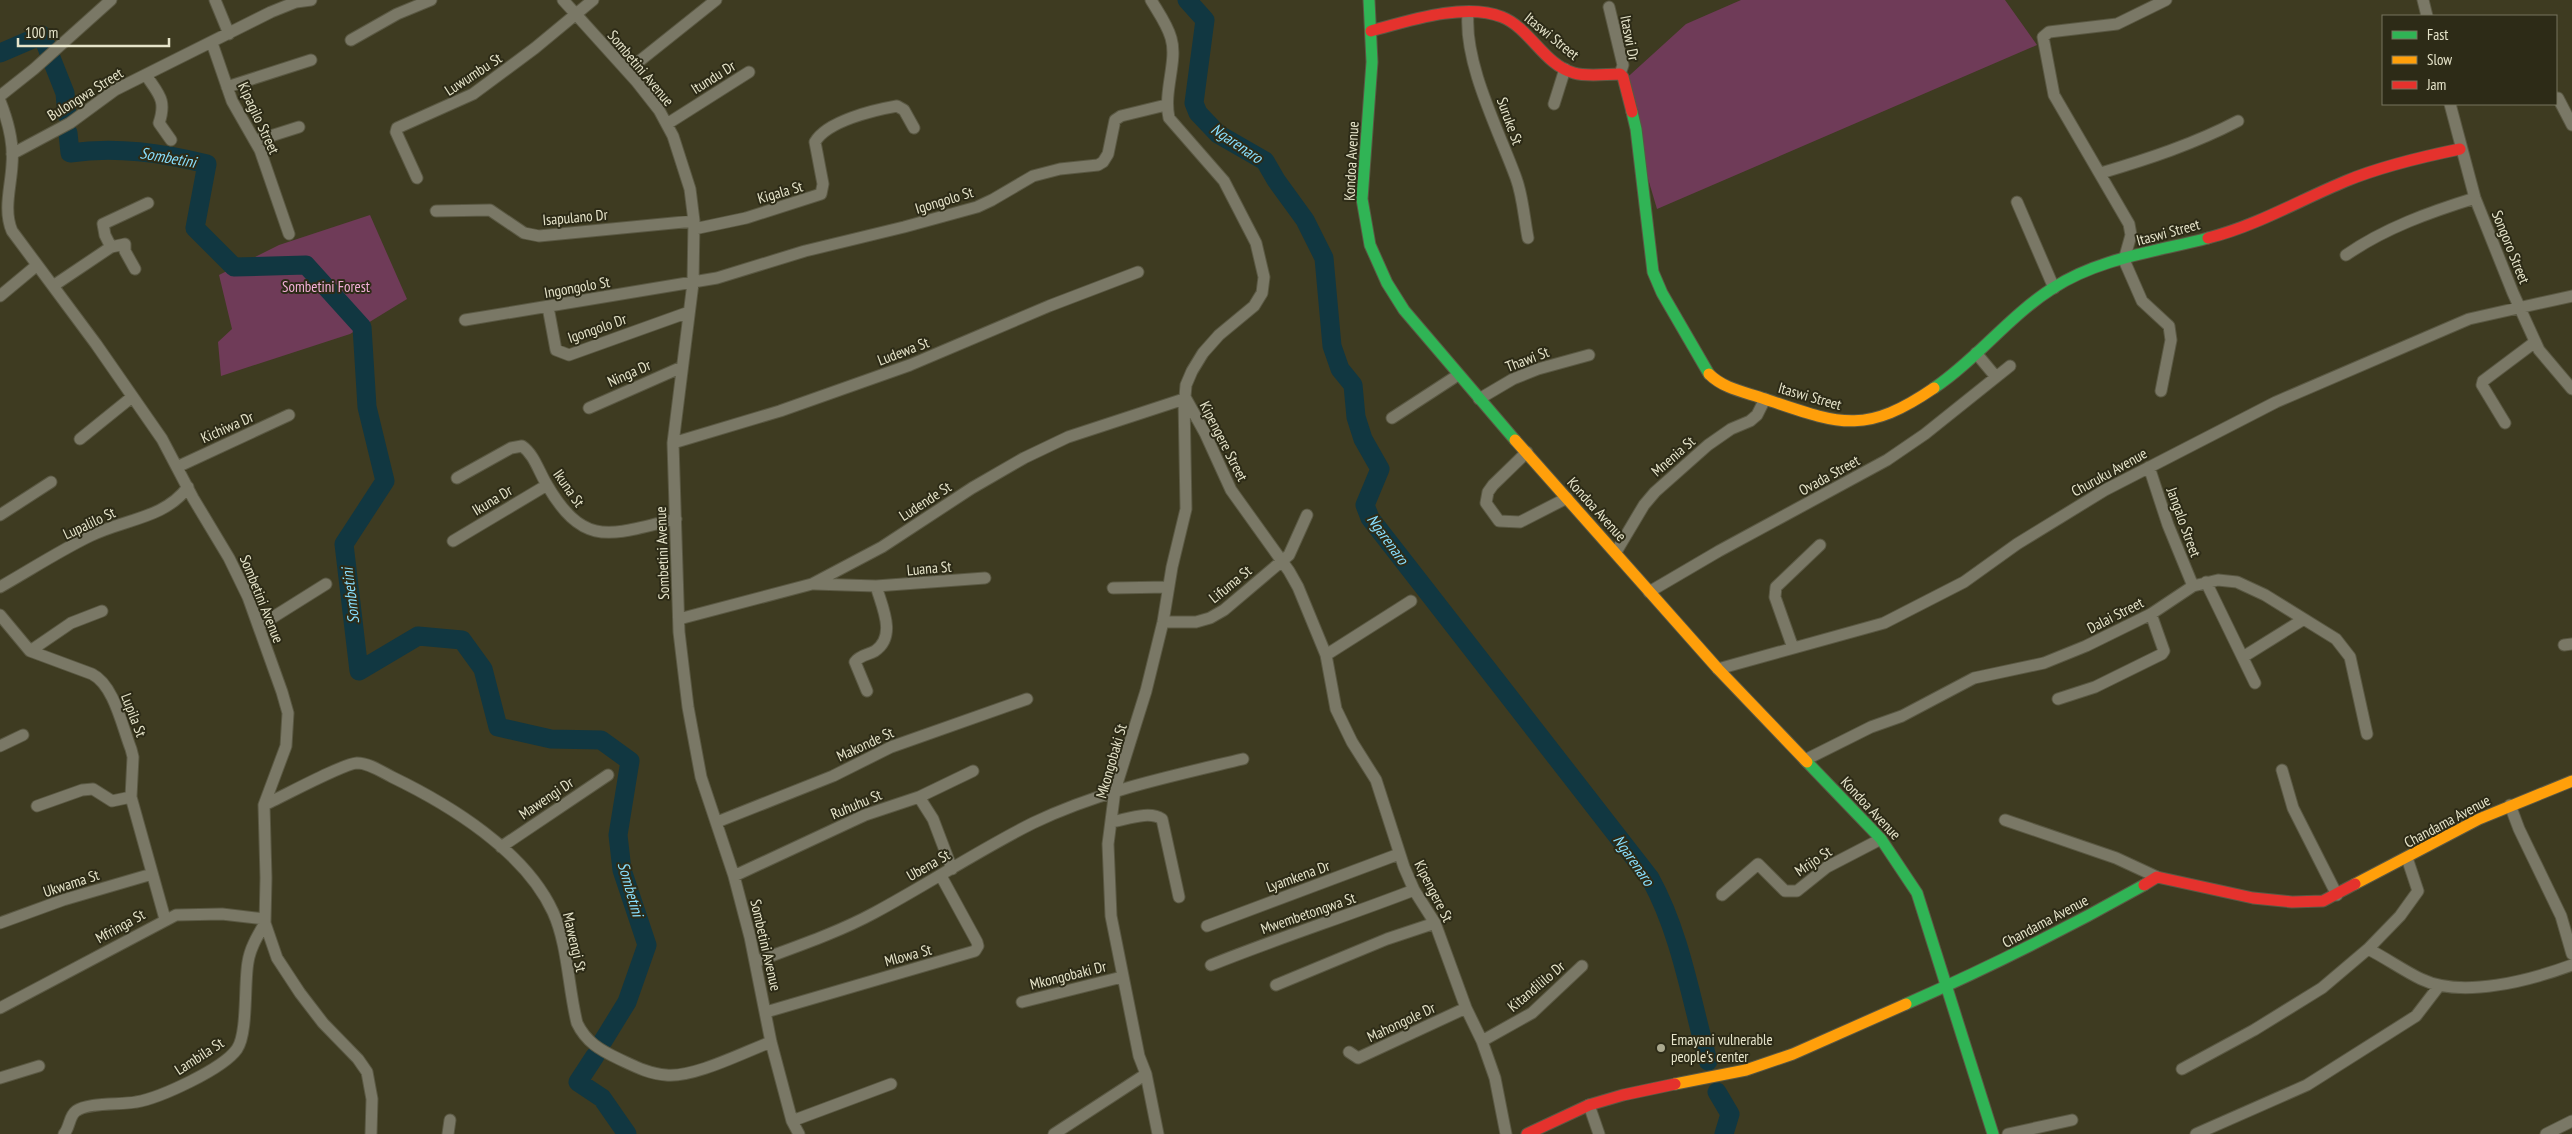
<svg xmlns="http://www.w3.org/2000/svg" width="2572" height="1134" font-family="'PT Sans Narrow',sans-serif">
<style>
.green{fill:#6f3b58}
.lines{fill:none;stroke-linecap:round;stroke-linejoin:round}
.river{stroke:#113741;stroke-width:19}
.street-casing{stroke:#5a5843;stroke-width:13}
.fast-casing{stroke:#5a5843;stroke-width:13}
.slow-casing{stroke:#5a5843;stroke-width:13}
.jam-casing{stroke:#5a5843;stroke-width:13}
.street{stroke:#7a7866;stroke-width:11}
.fast{stroke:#30b455;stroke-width:11}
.slow{stroke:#ff9f0a;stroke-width:11}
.jam{stroke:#e5322d;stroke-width:11}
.poi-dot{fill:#aba98f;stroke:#2d2b17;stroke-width:2}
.labels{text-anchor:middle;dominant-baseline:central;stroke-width:4;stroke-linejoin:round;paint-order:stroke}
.street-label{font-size:15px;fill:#e6e4ca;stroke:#2d2b17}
.park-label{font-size:15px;fill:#f3b0d8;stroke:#2d2b17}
.poi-label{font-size:15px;fill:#e6e4ca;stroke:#2d2b17;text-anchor:start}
.water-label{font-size:16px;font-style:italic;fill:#88defd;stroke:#2d2b17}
</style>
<rect width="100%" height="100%" fill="#3e3b21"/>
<!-- green -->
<path class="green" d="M1741 0H2005L2037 45 1657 209 1620 84 1686 24Z
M370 215 407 299 350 334 221 376 218 342 232 329 219 275 279 245Z"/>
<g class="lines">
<!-- river -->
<path class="river" d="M1187 0 1205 20 1194 103 1198 113 1218 134 1265 161 1276 180 1305 220 1324 258 1332 346 1340 369 1353 385 1356 417 1363 439 1380 469 1365 505 1370 518 1650 878C1681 934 1691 1000 1708 1061
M0 53 42 35 65 93 67 115
M68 133 70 153C116 146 162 153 207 164L195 228 234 267 306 265 362 327 367 407 385 481 344 544 359 671 418 636 462 640 483 669 498 727 551 739 601 740 630 761 618 835 622 870 647 945 627 1002 603 1041
M595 1056 578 1082 602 1098 627 1134
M1717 1092 1730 1114 1724 1134"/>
<defs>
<path id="street" d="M215 0 229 34
M563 0 637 82 659 110 673 136 690 189 694 221 693 283 673 443 679 632 688 707 701 777 734 876 750 937 771 1042 792 1121 799 1134
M1151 0C1158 12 1167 24 1171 38 1178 61 1163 91 1169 118L1224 181 1256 243 1264 277 1262 293 1254 306 1219 335 1203 353 1192 371 1186 385 1185 397 1205 433 1231 490 1289 571 1298 587 1326 655 1336 709 1352 742 1376 780 1404 867 1414 890 1435 923 1466 1008 1482 1041 1495 1078 1506 1134
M2423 0 2427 16
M1609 7 1623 65 1620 74
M1468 14C1464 64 1499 131 1516 178 1523 197 1524 218 1528 238
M351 40 397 14 431 0
M212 43 232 101 260 150 289 234
M627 71 716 0
M146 75C158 94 167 99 159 123L171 140
M227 87 311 60
M0 96 34 69 111 0
M2558 98 2572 125
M0 101C8 121 14 143 12 165 11 186 3 210 12 231L96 344 162 439 193 498 229 558 248 597 282 692 288 713 286 746 264 805 266 878 265 923 277 958 300 993 323 1023 358 1059 367 1072 372 1099 371 1134
M1554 104 1565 69
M2450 104 2475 198 2513 293 2539 350 2572 389
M667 124 749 72
M255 141 299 127
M12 154 70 123 115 90 271 12 296 2 311 0
M2101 173C2148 159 2194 144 2238 121
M417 178 396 132 397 128 473 94 535 48 593 0
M2017 202 2054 288
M436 211 490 210 524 233 539 236 694 221
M694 229 746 218 821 194 823 184 815 142C827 121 874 110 897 106L904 110 914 128
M111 247 105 235 103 224 148 203
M2346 255C2385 228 2430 212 2475 198
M53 286 111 247 125 244V251L135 269
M0 296 36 266
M548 307 556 350 569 355 689 312
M465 320 717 278 805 251 904 227 977 207 992 200 1033 176 1060 169 1098 165 1103 162 1108 154 1115 120 1121 116 1166 105
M1976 353 1996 377
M2161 391 2171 340 2169 326 2142 301 2124 260 2131 235 2129 224 2054 95 2043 37 2049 32 2117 24 2166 0
M1479 399 1513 379 1538 369 1589 355
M589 408 682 367
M1392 418 1458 375
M2505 423 2482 385 2483 381 2535 342
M80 439 132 397
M673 443 780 411 910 365 1049 306 1138 272
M1527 452 1493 485 1488 492 1486 503 1499 521 1520 522 1567 498
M177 467 289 415
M2149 467 2168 525 2193 586
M457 478 511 448 522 446C534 454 539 472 547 485 585 550 612 534 676 519
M0 515 51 482
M453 541 547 485
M1616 552 1644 505 1655 492 1708 445 1731 429 1750 421 1757 415 1765 399
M2206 582 2255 683
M814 584 876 586 985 578
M0 587C30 570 59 551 90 536 124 519 164 519 188 487
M1113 588 1168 587
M1649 592 1719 551 1887 460 1925 434 2010 366
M102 611 71 623 30 651 92 674C114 685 122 726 131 749L133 757 131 797 165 919
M0 615 30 651
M679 619 812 584 882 547 972 488 1024 458 1068 437 1184 399
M1163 622H1196L1210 618 1224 610 1289 555 1307 515
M259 626 326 584
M2564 645 2572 644
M1793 648 1775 597 1776 587 1820 545
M1326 655 1411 601
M2243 657 2304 619
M1718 669 1884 623 1964 582 2017 544 2105 490 2276 402 2469 319 2572 296
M867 691 855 662C860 655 868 655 875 651 897 636 882 607 876 586
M2058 699 2095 687 2162 654 2164 651 2151 614
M0 746 23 735
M1805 760 1871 727 1902 716 1974 678 2044 663 2086 646 2151 614 2193 586 2218 580 2237 582 2265 595 2336 639 2350 657 2367 734
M2282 770 2293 808 2337 895
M919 797 973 771
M264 805C282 797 342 764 357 763 369 763 382 772 392 777 450 805 525 851 553 912 568 945 568 987 577 1023 586 1042 600 1050 619 1059 634 1066 649 1074 666 1075 694 1078 744 1052 771 1042
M2510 805 2519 829 2561 916 2572 954
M37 806 82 790 93 789 112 801 131 797
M2005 820 2116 858 2157 877
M717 822 833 776 891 747 1027 699
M1111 822C1125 820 1149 810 1162 819L1179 897
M501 847 608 775
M734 876 865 815 919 797 933 819 952 869
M1722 895 1758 864 1785 891H1797L1827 867 1881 839
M0 923 63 900 152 874
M1207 926 1399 854
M2368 949C2386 958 2404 971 2421 979 2462 999 2531 980 2572 965
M755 962C795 947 837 933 874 913 928 884 979 850 1033 823 1099 791 1172 776 1243 759
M1211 965C1278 938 1347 916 1414 890
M1276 985 1387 939 1435 923
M1022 1002 1122 977
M0 1008 176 915 222 914 265 919
M766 1012 975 951 978 946 977 942 941 876
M1482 1041 1532 1013 1582 966
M1349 1052 1358 1058 1466 1008
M2182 1069 2254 1030 2322 988 2368 949 2400 916 2418 891 2407 858
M0 1078 39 1066
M1589 1105 1599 1134
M792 1121 891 1084
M64 1134C70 1127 69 1116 76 1111 88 1102 121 1105 136 1102 160 1098 223 1069 237 1049 248 1033 244 983 248 962 250 948 258 935 265 923
M448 1134 450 1120
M1054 1134 1146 1074
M1158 1134 1146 1074 1139 1056 1111 916 1108 844 1115 790 1146 691 1163 622 1172 567 1186 509 1184 399
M2008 1134 2072 1120
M2196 1134 2307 1085 2416 1016 2439 986
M2546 1134 2572 1121"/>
<path id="fast" d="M1369 0 1372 62 1362 199 1370 245 1387 283 1404 310 1515 440
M1632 112 1636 129 1653 272 1662 293 1709 374
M1934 388C1977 359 2009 316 2053 288 2099 258 2155 252 2208 238
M1807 762 1881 839 1917 893 1993 1134
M1906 1004C1988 968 2066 929 2144 885"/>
<path id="slow" d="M1709 374C1724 389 1745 392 1765 399 1839 424 1864 436 1934 388
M1515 440 1718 669 1807 762
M2355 884 2479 819 2572 781
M1675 1084 1746 1070 1793 1054 1906 1004"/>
<path id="jam" d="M1371 31C1408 21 1465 2 1502 17 1530 28 1544 65 1574 73 1587 77 1606 74 1620 74L1623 77 1632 112
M2208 238C2256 226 2300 200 2346 181 2382 166 2421 157 2460 149
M2144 885 2157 877 2253 898 2292 902 2323 901 2355 884
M1527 1134 1589 1105 1623 1095 1675 1084"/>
</defs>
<!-- street casing -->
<use href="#street" class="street-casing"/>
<!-- fast casing -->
<use href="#fast" class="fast-casing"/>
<!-- slow casing -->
<use href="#slow" class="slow-casing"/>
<!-- jam casing -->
<use href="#jam" class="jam-casing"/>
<!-- street -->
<use href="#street" class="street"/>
<!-- fast -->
<use href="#fast" class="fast"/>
<!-- slow -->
<use href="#slow" class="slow"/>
<!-- jam -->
<use href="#jam" class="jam"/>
</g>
<!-- markers -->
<circle class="poi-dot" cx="1661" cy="1048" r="5"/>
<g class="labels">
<!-- street labels -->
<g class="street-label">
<text transform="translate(1552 36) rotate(39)">Itaswi Street</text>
<text transform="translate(1630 38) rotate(79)">Itaswi Dr</text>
<text transform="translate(641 68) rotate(50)">Sombetini Avenue</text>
<text transform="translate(473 74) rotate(-33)">Luwumbu St</text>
<text transform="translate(713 77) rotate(-32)">Itundu Dr</text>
<text transform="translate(85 94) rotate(-32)">Bulongwa Street</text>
<text transform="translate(259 118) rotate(65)">Kipagilo Street</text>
<text transform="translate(1510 121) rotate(70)">Suruke St</text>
<text transform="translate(1351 161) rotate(-87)">Kondoa Avenue</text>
<text transform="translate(780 192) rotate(-16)">Kigala St</text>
<text transform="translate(944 200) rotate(-17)">Igongolo St</text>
<text transform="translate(575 217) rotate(-5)">Isapulano Dr</text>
<text transform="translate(2168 232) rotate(-15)">Itaswi Street</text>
<text transform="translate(2511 247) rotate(68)">Songoro Street</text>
<text transform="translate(577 287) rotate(-10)">Ingongolo St</text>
<text transform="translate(597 328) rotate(-19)">Igongolo Dr</text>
<text transform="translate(903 351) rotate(-21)">Ludewa St</text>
<text transform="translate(1527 359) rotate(-21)">Thawi St</text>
<text transform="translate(629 373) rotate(-24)">Ninga Dr</text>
<text transform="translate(1810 396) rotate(16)">Itaswi Street</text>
<text transform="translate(227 427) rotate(-24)">Kichiwa Dr</text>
<text transform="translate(1224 441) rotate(63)">Kipengere Street</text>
<text transform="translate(1673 456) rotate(-41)">Mnenia St</text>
<text transform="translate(2109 472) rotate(-29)">Churuku Avenue</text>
<text transform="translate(1829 475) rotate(-29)">Ovada Street</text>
<text transform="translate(569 488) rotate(55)">Ikuna St</text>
<text transform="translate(492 500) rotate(-31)">Ikuna Dr</text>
<text transform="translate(925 501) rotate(-33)">Ludende St</text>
<text transform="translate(1597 509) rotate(48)">Kondoa Avenue</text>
<text transform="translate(2184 522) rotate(70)">Jangalo Street</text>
<text transform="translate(89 523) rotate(-25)">Lupalilo St</text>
<text transform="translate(662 553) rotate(-92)">Sombetini Avenue</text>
<text transform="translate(929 568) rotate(-5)">Luana St</text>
<text transform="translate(1230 584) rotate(-39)">Lifuma St</text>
<text transform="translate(262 599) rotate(68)">Sombetini Avenue</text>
<text transform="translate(2115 615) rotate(-27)">Dalai Street</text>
<text transform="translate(134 715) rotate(69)">Lupila St</text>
<text transform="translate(865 744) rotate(-25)">Makonde St</text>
<text transform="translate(1111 761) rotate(-74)">Mkongobaki St</text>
<text transform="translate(546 798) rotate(-34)">Mawengi Dr</text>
<text transform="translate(856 804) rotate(-23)">Ruhuhu St</text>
<text transform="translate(1871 808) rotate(47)">Kondoa Avenue</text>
<text transform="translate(2447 821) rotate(-28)">Chandama Avenue</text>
<text transform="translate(1813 861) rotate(-34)">Mrijo St</text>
<text transform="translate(928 865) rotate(-30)">Ubena St</text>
<text transform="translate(1298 876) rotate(-20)">Lyamkena Dr</text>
<text transform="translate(71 883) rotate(-18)">Ukwama St</text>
<text transform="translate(1434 891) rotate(63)">Kipengere St</text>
<text transform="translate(1308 913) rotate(-19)">Mwembetongwa St</text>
<text transform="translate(2045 921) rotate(-28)">Chandama Avenue</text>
<text transform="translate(120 926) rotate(-29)">Mfringa St</text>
<text transform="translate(575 942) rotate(77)">Mawengi St</text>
<text transform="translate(766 945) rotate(77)">Sombetini Avenue</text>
<text transform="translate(908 955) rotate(-15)">Mlowa St</text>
<text transform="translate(1068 975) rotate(-14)">Mkongobaki Dr</text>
<text transform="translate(1536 986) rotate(-40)">Kitandililo Dr</text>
<text transform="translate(1401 1022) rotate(-25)">Mahongole Dr</text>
<text transform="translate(199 1056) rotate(-33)">Lambila St</text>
</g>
<!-- park labels -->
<g class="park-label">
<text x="326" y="286">Sombetini Forest</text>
</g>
<!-- poi labels -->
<g class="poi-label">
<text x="1671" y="1039">Emayani vulnerable<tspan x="1671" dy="17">people's center</tspan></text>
</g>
<!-- water labels -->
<g class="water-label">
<text transform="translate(1237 143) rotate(34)">Ngarenaro</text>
<text transform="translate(168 157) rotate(10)">Sombetini</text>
<text transform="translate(1388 539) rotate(54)">Ngarenaro</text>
<text transform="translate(350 596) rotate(-97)">Sombetini</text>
<text transform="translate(1634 860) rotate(55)">Ngarenaro</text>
<text transform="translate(631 889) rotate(74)">Sombetini</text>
</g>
</g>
<!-- legend -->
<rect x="2382" y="15" width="175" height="90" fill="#2d2b17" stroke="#77755f"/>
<rect x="2392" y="31" width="25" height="8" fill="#30b455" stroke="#77755f"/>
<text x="2427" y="40" font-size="15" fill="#e6e4ca">Fast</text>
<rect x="2392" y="56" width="25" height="8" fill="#ff9f0a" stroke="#77755f"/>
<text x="2427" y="65" font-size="15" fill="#e6e4ca">Slow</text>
<rect x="2392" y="81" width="25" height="8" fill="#e5322d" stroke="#77755f"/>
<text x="2427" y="90" font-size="15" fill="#e6e4ca">Jam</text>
<!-- scale -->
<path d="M18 38v8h151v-8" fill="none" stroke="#e6e4ca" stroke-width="2.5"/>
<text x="25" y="38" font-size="15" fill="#e6e4ca" stroke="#2d2b17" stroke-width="4" paint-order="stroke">100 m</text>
</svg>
